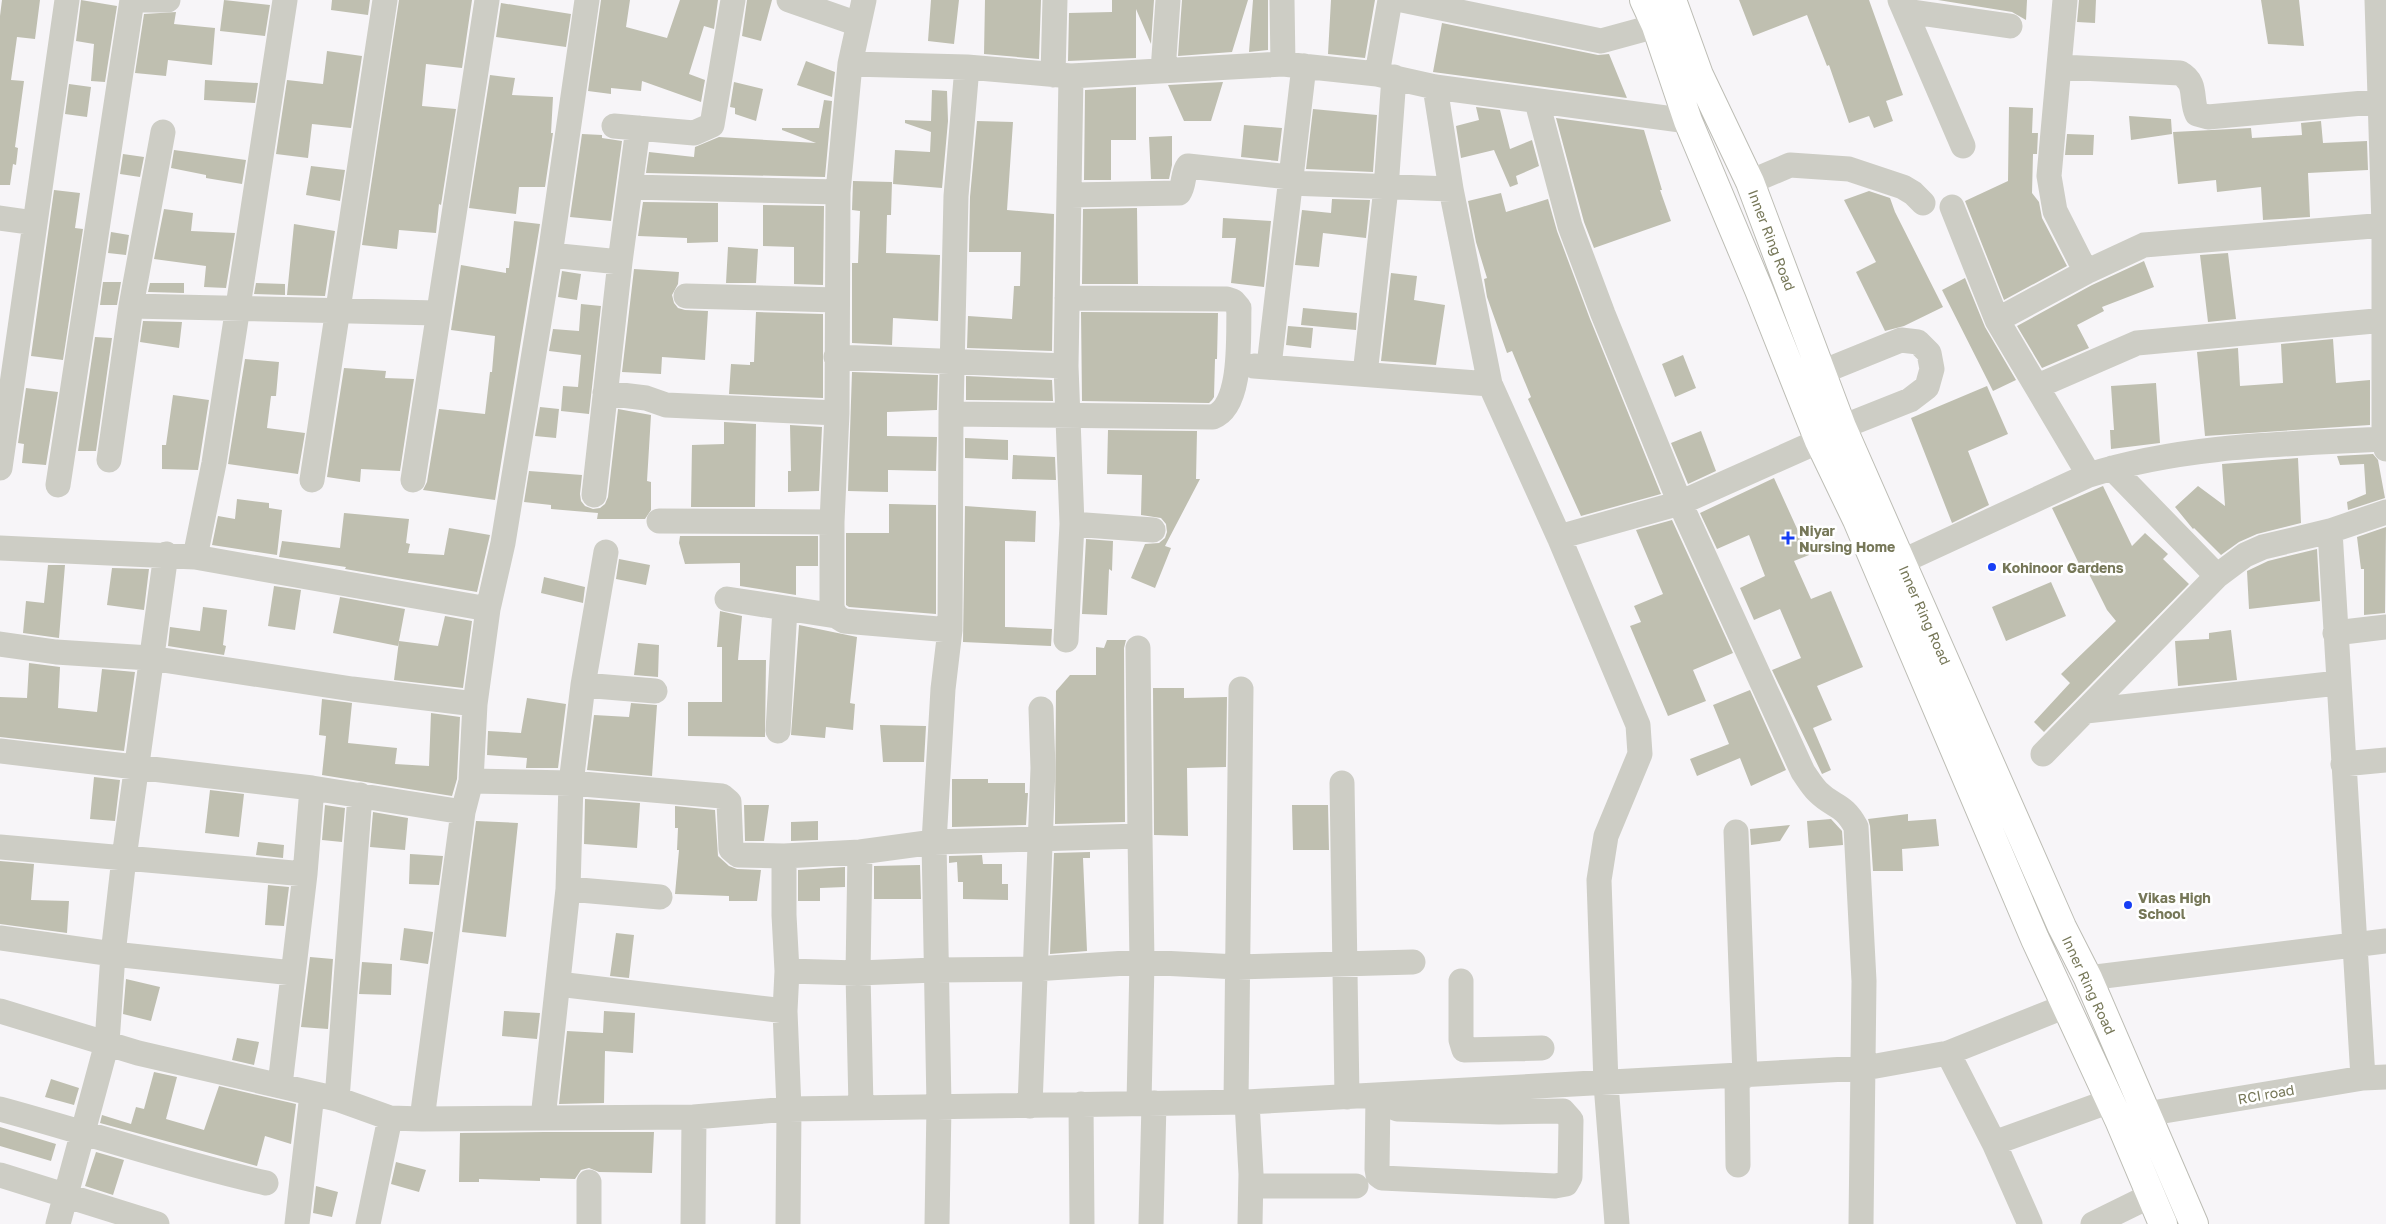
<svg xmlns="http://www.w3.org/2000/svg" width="2386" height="1224" font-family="'Golos Text',sans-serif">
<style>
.building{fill:#bfbfb0}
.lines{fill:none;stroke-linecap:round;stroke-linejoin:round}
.highway-casing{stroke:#bdbdb5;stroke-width:30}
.minor{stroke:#cdcdc5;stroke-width:25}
.highway{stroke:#fff;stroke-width:28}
.poi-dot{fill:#173ef5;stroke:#fff;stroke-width:2}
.labels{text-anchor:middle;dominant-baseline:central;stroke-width:5;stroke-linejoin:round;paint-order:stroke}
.street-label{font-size:14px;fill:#767758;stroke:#fff}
.poi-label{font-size:14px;font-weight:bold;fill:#767758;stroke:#fff;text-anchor:start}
</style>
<rect width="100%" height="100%" fill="#f7f5f8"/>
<!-- building -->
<path class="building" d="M2 0H40L35 39 17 37 11 80 24 81 15 147 18 148 16 165 13 164 10 185H0V16Z
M81 0 117 6 105 82 91 81 94 44 76 41Z
M224 0 270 5 265 36 220 31Z
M332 0H370L368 15 331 10Z
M399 0H472L462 68 426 64 422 106 456 109 441 205 439 204 436 233 399 230 397 249 362 245Z
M601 0H630L626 27 667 38 680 0H718L714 29 704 26 689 74 705 80 701 102 642 81 641 91 611 88V94L588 91Z
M747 0H772L761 41 742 36Z
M931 0H959L954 44 928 41Z
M985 0H1041L1039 59 984 54Z
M1112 0H1154L1151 44 1136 9V58L1068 61 1069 13 1112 12Z
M1182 0H1248L1232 52 1178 56Z
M1253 0H1268V50L1249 52Z
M1331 0H1375L1365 58 1328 54Z
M1739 0H1869L1903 95 1886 101 1893 121 1874 128 1869 116 1849 123 1829 65 1827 66 1807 15 1753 36Z
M1938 0H2027L2026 20 2012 12Z
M2079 0H2096L2095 23 2077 22Z
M2261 0H2299L2304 46 2268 44Z
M501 3 571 14 566 47 496 37Z
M176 12 174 24 215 28 212 65 168 60 166 76 135 73 144 14Z
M1442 23 1598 55 1609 54 1627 98 1433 72Z
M327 51 362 56 351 128 312 124 308 158 276 154 287 80 323 84Z
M806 61 835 72 832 97 797 85Z
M490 75 515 78 512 95 553 97 551 133H553L545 187H519L516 214 469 208Z
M205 80 258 83 255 103 204 100Z
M734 82 763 89 756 121 735 114V108L730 107Z
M1223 82 1211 121H1184L1168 85Z
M69 84 91 87 87 117 65 114Z
M1136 87V140H1111V180H1084L1085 90Z
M932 90 947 91 948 121 942 188 893 184 895 150 930 152 931 132 905 123V120L931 121Z
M824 100 832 101 825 177 646 173 649 152 694 157 695 147 719 137 816 143 782 130V128H819Z
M1476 107 1500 110 1510 149 1532 140 1539 166 1516 176 1518 184 1510 187 1494 150 1461 158 1456 126 1479 120Z
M2009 107 2033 108 2032 133H2038L2037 154H2033L2032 193 2039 202 2042 218 2067 266 2004 300 1965 201 2008 181Z
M1313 109 1377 115 1373 172 1306 169Z
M2129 116 2171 119 2172 134 2131 140Z
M1556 118 1644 130 1662 190H1660L1671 221 1594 248 1584 222Z
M977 121 1013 122 1007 210 1054 214 1052 351 967 348 968 316 1012 319 1014 286H1020L1021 252H969L970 197Z
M2321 121 2323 143 2367 141 2368 170 2308 173 2310 217 2263 220 2261 187 2217 192 2216 180 2178 184 2173 132 2251 128 2252 138 2302 135 2301 123Z
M1244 125 1282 128 1278 161 1241 157Z
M582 134 602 135V138L622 141 611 221 570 217Z
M2067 134 2094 135 2093 155H2065Z
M1172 136V165L1169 179H1151L1149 137Z
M174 150 246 160 242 184 206 178V175L171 168Z
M123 154 144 157 140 177 120 174Z
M311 166 345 170 340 201 306 195Z
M853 181 892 182 891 215H887L886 253 940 255 938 321 893 318 892 345 852 343V263H858L860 211 852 210Z
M54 190 80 193 75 228 83 229 63 360 31 356Z
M1869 191 1890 198 1895 212 1943 307 1904 326 1885 331 1856 272 1876 262 1844 200Z
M1501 193 1506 212 1548 199 1557 231 1590 319 1661 494 1581 516 1528 399 1531 397 1512 351 1507 353 1487 297 1484 279 1487 278 1476 242 1468 201Z
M1332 199 1370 200 1366 238 1323 233 1319 267 1295 265 1302 210 1331 213Z
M643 202 718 203V242L687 243V238L638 236Z
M763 205 824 206 823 285 794 284V247L763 246Z
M1137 208 1138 284H1082L1083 209Z
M164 209 193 213 191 231 235 233 226 288 204 287 206 266 154 259Z
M1223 218 1271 221 1264 287 1231 283 1236 238H1222Z
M514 221 540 224 495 500 423 490 427 482 439 409 485 414 490 372H492L495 336 451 330 461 265 506 273V268H509Z
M294 224 335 231 325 296 287 295Z
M111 232 129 235 126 255 108 253Z
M728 247 758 249 756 283H726Z
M2228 253 2236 319 2208 322 2200 255Z
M2144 261 2154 287 2102 307 2104 311 2077 325 2089 348 2042 368 2017 326 2092 285Z
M634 269 679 272 678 284 672 295 674 303 678 308 685 310 708 311 705 360 662 357 661 374 622 372Z
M562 271 581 274 577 300 558 297Z
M1391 273 1417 276 1414 300 1445 305 1436 365 1381 361Z
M1965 278 1985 327 2016 380 1993 391 1942 290Z
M103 282H121L117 305H100Z
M150 283H184V293L148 292Z
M256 283 285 284V295L254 294Z
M581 304 601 306 589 414 561 411 563 386 578 387 581 355 549 351 553 329 579 331Z
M1303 308 1357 313 1356 330 1301 325Z
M756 312 823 314V398L729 394 731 364 750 365V362H754Z
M1081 312 1218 313 1217 359H1215L1214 397 1212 400 1209 403 1082 401Z
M143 321 182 322 179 348 140 342Z
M1288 326 1313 328 1311 348 1286 345Z
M95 337 112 338 96 451H78Z
M2333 339 2336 383 2370 380V425L2205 436 2197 352 2238 348 2240 386 2283 383 2281 344Z
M1683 355 1696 388 1675 397 1662 364Z
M245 359 279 362 276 396H271L267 428 305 433 298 474 228 464Z
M344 368 386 371 385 378 414 379 400 471 361 469 360 482 327 477Z
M852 372 938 375 937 410 887 412V436L937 437 936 471 888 470V492L848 491Z
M966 376 1052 380 1053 401 966 400Z
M2156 383 2160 443 2111 449 2110 430H2114L2111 386Z
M1987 386 2008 434 1968 451 1989 505 1952 523 1911 418Z
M26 388 58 392 46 465 22 463 24 444 18 443Z
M173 395 209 400 198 470 162 469V445H166Z
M540 407 559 409 556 438 535 436Z
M618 409 651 415 647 481 651 482V510L645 519H597L598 513 551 509V505L524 502 529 471 582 475 580 494 581 501 585 506 593 509 600 508 605 504 608 497Z
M724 422 756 424 755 507H691L692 445 724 444Z
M790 425 822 427 819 491 788 492V471H791Z
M1108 430 1197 431 1196 479H1200L1165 546 1171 548 1155 588 1131 578 1145 544 1159 543 1165 538 1167 532 1166 524 1161 518 1141 515 1142 475 1107 474Z
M1701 431 1716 471 1688 484 1671 443Z
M965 438 1008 440V460L965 458Z
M2373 454 2378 460 2385 498 2348 510 2347 502 2366 494 2364 464 2340 465 2337 456Z
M1013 455 1055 457 1056 480 1012 479Z
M2298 458 2301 523 2257 534 2239 542 2221 555 2194 528 2193 529 2175 507 2198 486 2225 506 2222 464Z
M1774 478 1809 555 1794 561 1811 599 1831 591 1863 667 1817 686 1832 720 1813 728 1831 770 1822 774 1772 670 1801 658 1780 609 1754 620 1740 588 1765 576 1749 535 1717 549 1700 513Z
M2103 486 2132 546 2145 533 2168 554 2163 559 2189 584 2044 732 2034 722 2070 683 2061 674 2116 621 2107 610 2086 568 2082 570 2052 508Z
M237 499 269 503V508L282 510 277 555 212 545 218 516 235 519Z
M889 504 936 505V614L849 607 846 605V533H889Z
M965 506 1036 511 1035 542 1005 541V627L1052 629 1051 646 963 642Z
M344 513 409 519 406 543 410 544 408 553 444 555 449 528 490 535 477 592 345 569 346 567 279 557 282 541 340 548Z
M1672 520 1733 653 1693 670 1706 701 1668 716 1630 626 1641 622 1634 606 1663 594 1636 530Z
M2386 527 2385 613 2364 615V569H2361L2357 537Z
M680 536H818V566H796V595L740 586V563L685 564 679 543Z
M1086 539 1113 541 1112 571 1109 569 1107 615 1082 614Z
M2317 549 2320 601 2249 609 2247 571 2268 561Z
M619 559 650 565 646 585 616 579Z
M48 565H65L59 638 23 633 26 601 44 603Z
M112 568 149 569 144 610 107 605Z
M544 577 585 587 583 603 541 593Z
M2051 582 2066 616 2006 641 1992 607Z
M274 586 301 590 295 630 268 626Z
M340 597 405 609 398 646 333 633Z
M203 607 227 610 223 645 226 646 224 655 168 646 170 627 200 631Z
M720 611 742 616 738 660H766L765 737 688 736V702H722V647H717Z
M445 616 472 621 463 688 394 680 399 641 438 646Z
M799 625 857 637 850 703 855 704 853 730 826 727 825 738 791 735Z
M2231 630 2237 680 2178 686 2175 641 2209 639V633Z
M1107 640H1126L1124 648 1125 822 1055 824 1056 691 1070 675H1096V647L1104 648Z
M638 643 659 645 658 677 634 675Z
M29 663 60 667 58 708 97 712 102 669 135 672 124 751 0 737V697L27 698Z
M1153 688H1184V698L1227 697 1226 767 1187 768 1188 836 1154 835Z
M1750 690 1786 770 1751 786 1740 758 1697 776 1690 759 1729 744 1713 705Z
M527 698 566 704 558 768H526L527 758 487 755 488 731 521 733Z
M322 699 352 703 348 743 397 748 395 764 429 766 431 713 460 717 457 779 452 796 322 775 326 736 319 735Z
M631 703 657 705 652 776 587 770 594 715 629 717Z
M880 725 926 726 924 762H883Z
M94 777 120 780 115 821 90 819Z
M952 779H988V783H1025V793H1028L1026 825 952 827Z
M210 790 244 794 239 837 205 833Z
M585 799 640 803 637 848 584 844Z
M325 805 345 808 342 842 322 840Z
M744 805H769L764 841H745Z
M1292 805H1328L1329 850H1293Z
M675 806 715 810 718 856 729 866 737 869 761 870 757 901H729V896L675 894 679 850H677L678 828H675Z
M373 812 408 818 405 850 370 847Z
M1908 814V821L1936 819 1939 846 1902 849 1903 871H1873L1870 826 1868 819Z
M1831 819 1842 831 1843 845 1809 848 1807 821Z
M476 821 518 823 506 937 462 932Z
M818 821V840L791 841V822Z
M1790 825 1780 841 1751 845 1750 829Z
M258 842 284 845 283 858 256 855Z
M1090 852V858H1083L1087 951 1050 954 1054 853Z
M410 854 443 856 439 885 409 884Z
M982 855 983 864H1002V884H1008V900L963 899V882H958L957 862 949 863V856Z
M0 861 34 864 31 900 69 901 67 933 0 924Z
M920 865 921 899H874V866Z
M845 867V887L820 888V901H798V870Z
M268 885 289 887 284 926 265 925Z
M404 928 433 932 428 964 400 960Z
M616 933 634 935 629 978 610 976Z
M310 957 333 959 328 1029 301 1027Z
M362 962 392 964 391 995 359 994Z
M126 979 160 987 151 1021 123 1014Z
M504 1011 540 1013 537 1039 502 1036Z
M604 1011 635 1013 633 1053 605 1051 604 1103 559 1104 567 1031 603 1033Z
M237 1038 259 1042 254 1065 232 1060Z
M154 1072 177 1077 166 1119 204 1130 219 1086 296 1104 291 1144 265 1136 257 1166 100 1123 102 1115 131 1124 136 1107 144 1109Z
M51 1079 79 1088 74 1105 45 1097Z
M0 1127 56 1144 51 1161 0 1146Z
M545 1132H654L652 1173 599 1172 589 1168 581 1170 575 1179 540 1178V1181L479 1179V1182H459L460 1133Z
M96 1152 124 1160 113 1195 85 1186Z
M396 1162 426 1170 419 1192 391 1184Z
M316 1186 338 1192 332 1217 313 1213Z"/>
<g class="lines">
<defs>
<path id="highway" d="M1644 0 1656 26 1688 121 1759 290 1819 441 1857 520 2035 939 2119 1120 2163 1224
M1672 0 1699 75 1750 182 1842 427 2062 927 2088 978 2194 1224"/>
</defs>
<!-- highway casing -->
<use href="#highway" class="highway-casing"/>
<!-- minor -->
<path class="minor" d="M133 0H168
M789 0 858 24
M864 0 850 64 838 192 837 413 832 522V608L836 616 844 621 950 630
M1282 0 1283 64
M1402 0 1601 41 1656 26
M1900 0 1963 146
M2065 0 2049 176 2055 211 2086 272
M2377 0 2384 226V439L2386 449
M1905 11 2010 26
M850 64 967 67 1071 76 1283 64 1377 74 1435 87 1688 121
M2061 67 2180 73C2198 83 2190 99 2197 114L2208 117 2386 101
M1163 71 1168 0
M1377 74 1390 0
M1053 75 1055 0
M1435 87 1451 189 1490 384 1559 537 1638 725 1640 754 1606 836 1599 880 1606 1084 1617 1224
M1537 102 1570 226 1603 314 1680 503 1803 772C1808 779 1812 786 1818 792 1834 808 1843 803 1856 827L1864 981 1861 1224
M614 126 694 133 712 125 733 0
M1750 182 1790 165 1849 169 1903 187 1913 193 1923 203
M1289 183 1451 189
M631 187 838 192
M1071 195 1179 193C1185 184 1182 174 1188 166L1290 177
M0 218 35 223
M550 255 620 262
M686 296 837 300
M131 306 437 313
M1997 320 2086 272 2144 245 2386 225
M836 357 1066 366
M1254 366 1490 384
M1269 366 1304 66
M1365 374 1386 188 1394 77
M2038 386 2137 343 2386 320
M605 393 646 398 666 405 837 413
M951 414 1213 417C1243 406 1238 336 1239 308L1233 301 1227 299 1067 298
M109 460 131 306 163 132
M0 468 67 0
M2112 468 2217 576
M2089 475C2184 445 2285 444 2384 439
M312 480 385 0
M413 480 487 0
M58 485 132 0
M594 495 620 262 638 128
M659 521 832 522
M1072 524 1153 530
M2330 531 2363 1078
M1559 537 1680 503 1819 441 1842 427 1910 400 1927 387 1932 369 1929 353 1918 342 1901 340 1822 372
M0 548 195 557 488 609
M195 557 214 463 285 0
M1901 562 2089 475 1997 320 1952 207
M727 599 836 616
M2335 633 2386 627
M1066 640 1072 524 1066 366 1071 76
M0 644 56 652 150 658 352 689 475 704
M1138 648 1140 836
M583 685 655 691
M2086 711 2338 683
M778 731 785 608
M0 751 312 788 463 812
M2043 754 2217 576 2245 555 2263 547 2330 531 2386 512
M2343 764 2386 760
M471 781 571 783 722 796 729 802 731 849 738 855 784 856 860 852 934 842 1140 836 1142 962 1139 1103
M1342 783 1347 1097
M1736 832 1745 1076
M0 847 305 874
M860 852 858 973 861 1107
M784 856V915L787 971 785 1011 789 1109 788 1224
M568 889 660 897
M0 938 113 954 293 973
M787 971 858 973 935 970 1034 969 1142 962 1237 967 1413 962
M2088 978 2386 941
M1461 981V1040L1464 1050 1542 1048
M558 984 785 1011
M0 1011 138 1053 337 1099 390 1118 422 1119 463 812 471 781 475 704 488 609 503 543 550 255 587 0
M1948 1053 1994 1143 2030 1224
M1737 1076 1738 1165
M280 1085 305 874 312 788
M1378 1095 1377 1169 1378 1175 1382 1178 1555 1186 1566 1184 1570 1177 1571 1120 1563 1111 1499 1112 1500 1089
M337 1099 360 795
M1236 1101 1241 689
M1247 1102 1251 1174 1250 1224
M1081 1104 1082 1224
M1030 1106 1043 768 1041 709
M0 1109C89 1133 176 1163 266 1183
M1397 1109 1499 1112
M2146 1114 2363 1078 2386 1077
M543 1118 568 889 571 783 583 685 606 552
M422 1119 694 1117
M1994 1143 2110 1101
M0 1175 157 1224
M1251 1186H1356
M58 1224 107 1043 113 954 124 858 166 554
M297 1224 312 1094
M368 1224 390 1118
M589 1224V1182
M693 1224 694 1117 789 1109 1247 1102 1865 1068 1948 1053 2066 1006
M937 1224 939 1105 934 842 943 689 950 630 951 414 956 196 967 67
M1151 1224 1154 1103
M2093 1224 2152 1195"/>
<!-- highway -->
<use href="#highway" class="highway"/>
</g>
<!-- markers -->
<g class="poi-dot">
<path d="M1785.5 530.5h5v5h5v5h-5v5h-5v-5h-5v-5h5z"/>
<circle cx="1992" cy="567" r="5"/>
<circle cx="2128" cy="905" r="5"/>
</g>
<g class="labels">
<!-- street labels -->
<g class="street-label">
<text transform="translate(1772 240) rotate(69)">Inner Ring Road</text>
<text transform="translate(1925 615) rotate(66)">Inner Ring Road</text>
<text transform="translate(2089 985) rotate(65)">Inner Ring Road</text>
<text transform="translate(2266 1094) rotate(-10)">RCI road</text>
</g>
<!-- poi labels -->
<g class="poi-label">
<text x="1799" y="530">Niyar<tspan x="1799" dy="16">Nursing Home</tspan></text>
<text x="2002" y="567">Kohinoor Gardens</text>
<text x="2138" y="897">Vikas High<tspan x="2138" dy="16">School</tspan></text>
</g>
</g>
</svg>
